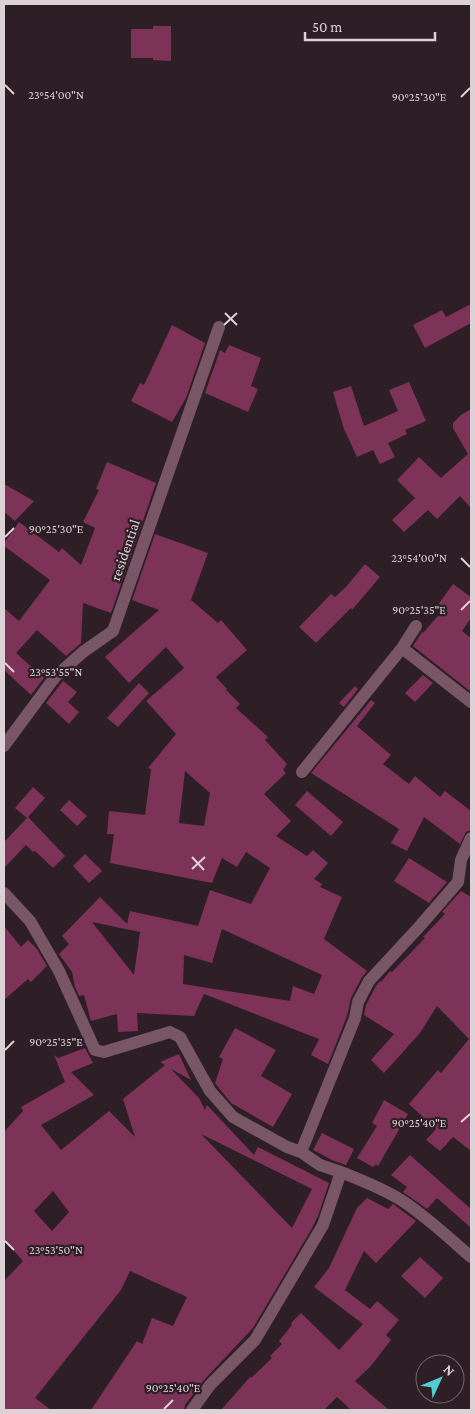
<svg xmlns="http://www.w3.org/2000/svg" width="475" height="1414" font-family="'Crimson Pro',serif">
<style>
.building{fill:#7d3257;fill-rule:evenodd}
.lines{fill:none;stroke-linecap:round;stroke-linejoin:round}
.minor{stroke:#795665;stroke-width:12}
.ticks{fill:none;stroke:#dcd1d5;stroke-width:2}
.labels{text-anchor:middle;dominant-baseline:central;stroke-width:4.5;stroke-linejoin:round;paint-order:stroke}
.street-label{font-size:15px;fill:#dcd1d5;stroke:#2e1e25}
.ticks-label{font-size:12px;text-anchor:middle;fill:#dcd1d5;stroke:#2e1e25;stroke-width:4.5;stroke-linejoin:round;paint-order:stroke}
</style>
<rect width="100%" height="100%" fill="#2e1e25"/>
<!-- building -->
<path class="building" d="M153 26H171V61L153 60V58H131V29H153Z
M471 304V323L425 348 413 325 442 310 446 317Z
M172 325 205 343 186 398 172 422 131 401 140 383 144 385Z
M229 345 261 358 251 386 258 389 248 412 205 393 220 350 225 353Z
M409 382 426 421 405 430 407 434 388 443 395 457 380 464 373 450 357 457 344 429 333 392 351 386 364 426 398 411 389 390Z
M471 409V508L460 496 437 519 428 510 404 532 392 520 415 498 397 480 419 457 441 478 468 454 453 428V423L461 415Z
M107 462 156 483 111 613 83 603 81 643 66 656 37 630 16 653 44 678 31 695 4 670V608L19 621 50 580 4 546V543L19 522 59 552 62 548 81 565 95 528 83 522 99 490 96 489Z
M4 484 34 501 15 521 4 512Z
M155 534 208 553 191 600 218 623 221 620 247 650 216 677 227 689 226 690 240 704 236 708 268 737 265 740 287 764 283 770 286 773 264 794 291 821 276 836 307 856 313 850 328 863 314 879 322 884 320 887 342 897 324 939 367 971 362 977 351 998 347 1016 328 1064 311 1055 319 1039 204 994 194 1016 137 1013 138 1031 118 1032 117 1014 91 1021 84 995 79 996 75 987 72 972 59 954 69 944 62 936 100 897 127 924 130 911 198 926 210 890 251 904 270 868 246 852 237 867 222 858 212 883 110 863 114 834H107L109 811 145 815 151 769 148 768 176 734 146 701 184 668 166 647 129 683 105 657 159 610 132 600ZM185 771 210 793 204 826 179 823ZM92 922 140 932 134 975ZM222 929 322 975 314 994 293 986 290 1001 183 984 184 955 212 963Z
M365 564 380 577 352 610 351 608 316 643 299 627 331 594 335 597 345 588Z
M453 584 471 597V618L462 631 471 638V692L413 646 422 632 423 633 443 610 437 606Z
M423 675 433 683 415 702 405 693Z
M63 681 77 692 68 702 79 712 69 724 46 703Z
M139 683 149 693 118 727 107 718Z
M355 686 358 689 344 707 339 703Z
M371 700 375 703 357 726 391 755 383 764 409 784 415 776 440 797 445 791 471 811V830L466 832 460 844 424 817 407 851 391 843 399 829 311 773Z
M33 787 45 798 28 817 65 856 53 868 35 851 33 852 26 845 4 868V842L27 818 15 808Z
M307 791 343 822 331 836 295 805Z
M69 800 87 816 77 826 60 810Z
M85 854 102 871 89 883 73 866Z
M409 858 447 882 429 903 394 881Z
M461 891 471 897V1151L453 1137 440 1151 426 1140 436 1129 409 1104 438 1070 441 1073 469 1039 437 1006 420 1033 384 1073 371 1060 394 1034 364 1015 366 1005 376 986 380 981 381 982 390 971 392 972 425 938 423 937 445 914 442 912Z
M4 926 21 947 28 940 37 949 47 966 31 982 28 979 4 1000Z
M235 1028 276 1050 261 1076 292 1094 273 1127 231 1103 215 1083 223 1059 219 1057Z
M85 1048 93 1063 71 1072 94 1095 41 1125 61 1150 109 1111 135 1137 123 1099 165 1065 160 1062 179 1054 191 1080 171 1069 199 1098 205 1110 207 1105 254 1155 258 1147 329 1183 318 1216 311 1230 253 1328 204 1380 185 1405 184 1410H91L137 1341 142 1344 152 1318 173 1326 187 1297 130 1271 121 1290 35 1398 51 1410H4V1281L23 1261 4 1240V1132L23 1111 21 1107 65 1082 54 1055 58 1058ZM201 1134 312 1189 292 1228ZM53 1191 69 1212 52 1231 34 1211Z
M384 1100 408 1114 378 1166 376 1164 373 1167 357 1158 377 1126 372 1123Z
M322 1133 354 1149 346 1165 332 1160 313 1150Z
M410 1155 471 1209V1228L437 1198 427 1209 403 1192 407 1187 391 1175Z
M367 1198 388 1209 393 1204 416 1221 376 1263 364 1251 345 1290 370 1309 377 1301 399 1320 386 1335 391 1340 370 1367 355 1381 389 1410H351L337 1397 324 1410H221L250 1377 251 1378 272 1358 270 1356 282 1344 279 1341 292 1325 291 1323 301 1313 339 1350 363 1324 314 1287 329 1268 357 1208Z
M420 1257 443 1278 425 1298 401 1276Z"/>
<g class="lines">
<!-- minor -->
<path class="minor" d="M402 648 471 702
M4 746 55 677 83 652 113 631 219 327
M302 772 402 648 416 626
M4 893 30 921 59 971 95 1050 104 1052 170 1032 180 1037 210 1091 233 1117 287 1147 301 1152 320 1165 341 1172 323 1225 255 1340 210 1385 192 1410
M301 1152 355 1018 358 1002 369 981 419 927 458 882 461 860 471 838
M341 1172C361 1180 382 1188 401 1200 426 1216 449 1238 471 1257"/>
</g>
<!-- ticks -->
<path class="ticks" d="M5 85 14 94M461 97 470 88M225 313 237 325M224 325 237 313M5 537 14 528M461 558 470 567M461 610 470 601M5 663 14 672M192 857 204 870M192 869 205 857M5 1050 14 1041M461 1122 470 1114M5 1241 14 1250M164 1409 173 1400"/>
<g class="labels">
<!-- street labels -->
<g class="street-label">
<text transform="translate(125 550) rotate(-71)">residential</text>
</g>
</g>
<g class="ticks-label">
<text x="56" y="99">23°54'00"N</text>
<text x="419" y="101">90°25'30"E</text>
<text x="56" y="533">90°25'30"E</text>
<text x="419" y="562">23°54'00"N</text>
<text x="419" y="614">90°25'35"E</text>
<text x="56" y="676">23°53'55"N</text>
<text x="56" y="1046">90°25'35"E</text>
<text x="419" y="1127">90°25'40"E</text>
<text x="56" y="1254">23°53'50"N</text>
<text x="173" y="1392">90°25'40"E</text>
</g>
<!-- border -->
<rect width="475" height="1414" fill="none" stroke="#dcd1d5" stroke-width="10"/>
<!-- north arrow -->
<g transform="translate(440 1379) rotate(46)"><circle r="24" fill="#2e1e25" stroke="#74666b"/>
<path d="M0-4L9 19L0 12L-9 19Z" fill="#52ccd5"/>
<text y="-8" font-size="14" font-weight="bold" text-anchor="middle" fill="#dcd1d5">N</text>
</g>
<!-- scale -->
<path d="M305 32v8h130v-8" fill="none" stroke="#dcd1d5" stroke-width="2.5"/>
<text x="312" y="32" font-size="15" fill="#dcd1d5" stroke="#2e1e25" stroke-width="4" paint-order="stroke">50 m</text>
</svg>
